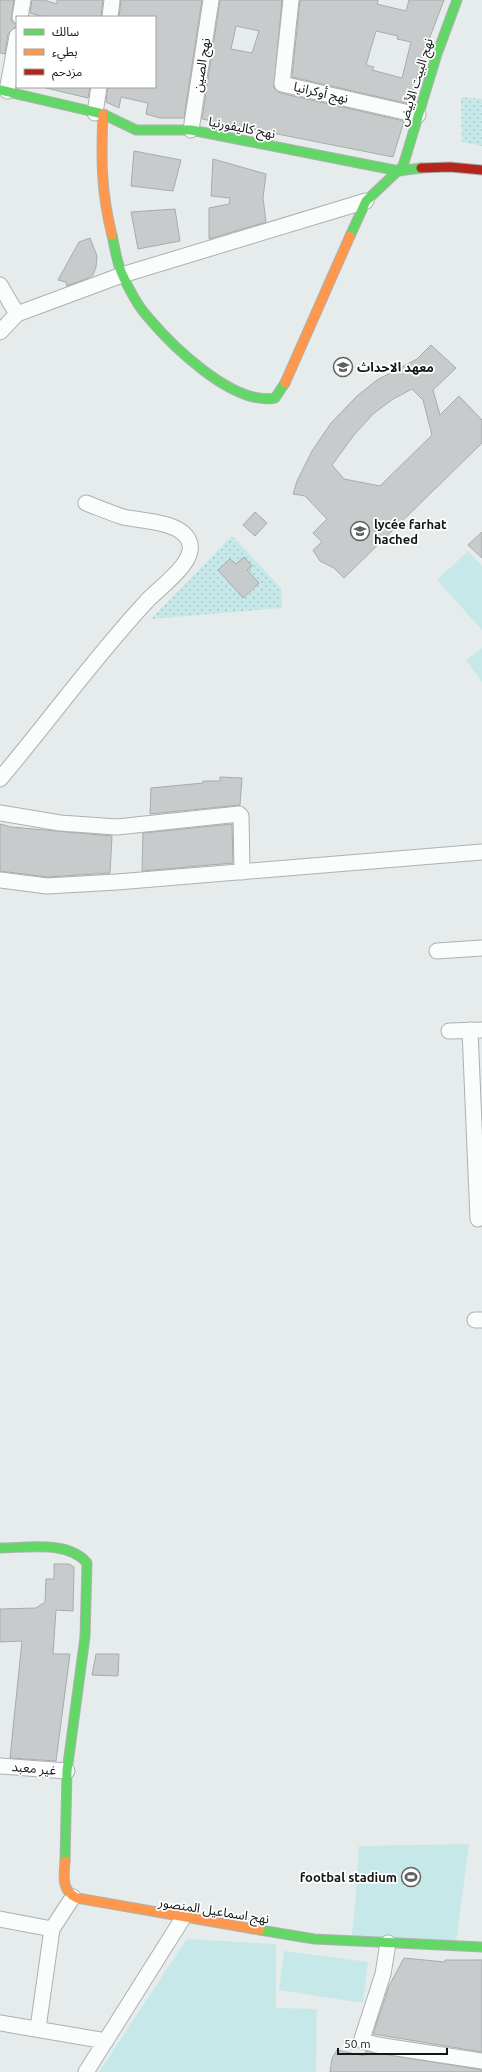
<svg xmlns="http://www.w3.org/2000/svg" width="482" height="2072" font-family="Ubuntu,'Noto Sans Arabic',sans-serif">
<style>
.grass{fill:#c7e8e9}
.garden{fill:url(#garden-dots)}
.building{fill:#c7cbcb;stroke:#a8abab;fill-rule:evenodd}
.lines{fill:none;stroke-linecap:round;stroke-linejoin:round}
.street-casing{stroke:#aeb1b1;stroke-width:17}
.fast-casing{stroke:#aeb1b1;stroke-width:11}
.slow-casing{stroke:#aeb1b1;stroke-width:11}
.jam-casing{stroke:#aeb1b1;stroke-width:11}
.street{stroke:#fbfcfc;stroke-width:15}
.fast{stroke:#63d668;stroke-width:9}
.slow{stroke:#ff974d;stroke-width:9}
.jam{stroke:#b3261e;stroke-width:9}
.labels{text-anchor:middle;dominant-baseline:central;stroke-width:3.5;stroke-linejoin:round;paint-order:stroke}
.street-label{font-size:13px;fill:#141717;stroke:#fff}
.poi-label{font-size:13px;font-weight:bold;fill:#141717;stroke:#fff;text-anchor:start}
</style>
<defs>
<pattern id="garden-dots" width="8" height="8" patternUnits="userSpaceOnUse"><rect width="8" height="8" fill="#c7e8e9"/><path d="M2 2h.1M6 6h.1" fill="none" stroke="#aac6c7" stroke-width="1.8" stroke-linecap="round"/></pattern>
</defs>
<rect width="100%" height="100%" fill="#e6ebeb"/>
<!-- grass -->
<path class="grass" d="M468 551 482 566V630L437 580Z
M482 648V682L466 660Z
M469 1844 456 1943 351 1941 355 1908 359 1846Z
M187 1939 276 1944V2008L317 2009 316 2072H99Z
M284 1951 368 1962 363 2003 279 1990Z"/>
<!-- garden -->
<path class="garden" d="M461 97 482 99V146L462 142Z
M232 536 281 588 282 608 151 619Z"/>
<!-- building -->
<path class="building" d="M0 0H14L11 20 17 25 8 34 5 54 0 53Z
M32 0H44L57 4V0H103L101 17H45L30 13Z
M121 0H202L184 118H160L146 114 148 103 121 97 119 108 106 102 108 87H155V17H119Z
M220 0H282L274 88 280 93 404 121 393 157 202 119ZM236 26 259 31 252 53 231 49Z
M300 0H378L377 4 406 11 409 0H444L425 50 409 104 292 77ZM376 31 398 36 397 39 411 42 402 78 372 70 374 67 366 65Z
M42 87H90L88 98Z
M134 151 181 160 173 191 131 186Z
M213 159 266 174 263 198 266 222 209 239V208L229 204 230 198 211 196Z
M175 209 180 241 138 249 131 212Z
M90 238 97 256 96 267 93 275 88 278 67 286 66 282 58 280 79 242Z
M431 345 456 368 433 390 440 415 459 396 482 420V443L344 578 334 568 320 561 313 550 322 542 313 533 327 519 305 496 293 494 297 481 312 451 331 423 357 396 377 380 417 359ZM412 389 423 400 432 435 380 486 344 479 332 465 354 435 373 414 393 399Z
M255 512 267 523 255 536 243 525Z
M482 532V558L468 545Z
M244 557 252 566 247 570 259 583 243 598 218 570 230 559 236 564Z
M220 777 242 778 240 805 150 814 151 788 203 783V781H220Z
M0 824 11 827 112 836 110 873 47 877 0 871Z
M232 824 233 863 142 871 143 833Z
M54 1564H69L74 1567 73 1611 56 1610 53 1654H70L56 1761 10 1758 22 1641 0 1642V1609L36 1608 45 1602 46 1579H54Z
M96 1654H119L118 1676 92 1675Z
M404 1958 445 1962V1960H482V2052L373 2034 389 1986Z
M337 2050 365 2056 366 2051 482 2070V2072H330L332 2058Z"/>
<g class="lines">
<defs>
<path id="street" d="M291 0 282 84 418 115
M20 17 23 0
M110 17 112 0
M7 91 17 36
M95 113 99 87
M191 130 211 0
M0 285 17 314
M0 332 17 314 122 275 366 201
M0 779C49 721 94 658 146 602 158 588 198 562 189 541 181 521 141 521 123 517 111 513 99 508 86 503
M0 813 60 823 117 827 239 814 241 816 242 872
M0 880 47 886 117 882 482 852
M437 951 482 948
M470 1030 478 1219
M449 1031 482 1030
M475 1320H482
M0 1766 67 1771
M0 1919 52 1929 73 1897
M388 1943 383 1974 362 2039 363 2041 377 2045 482 2061
M0 2023 106 2041
M38 2028 52 1929
M86 2072 183 1918"/>
<path id="fast" d="M0 90 103 114 136 130H191L399 171 421 168
M112 235C115 248 117 265 123 276 129 289 137 305 147 316 172 346 233 406 275 398L285 383
M350 236 366 201 403 166 437 54 457 0
M0 1548C27 1548 68 1540 87 1563L85 1637 67 1771 65 1861
M260 1930 314 1939 482 1947"/>
<path id="slow" d="M103 114C101 158 101 192 112 235
M285 383 350 236
M65 1861C64 1876 61 1891 77 1898L260 1930"/>
<path id="jam" d="M421 168 450 167 482 170"/>
</defs>
<!-- street casing -->
<use href="#street" class="street-casing"/>
<!-- fast casing -->
<use href="#fast" class="fast-casing"/>
<!-- slow casing -->
<use href="#slow" class="slow-casing"/>
<!-- jam casing -->
<use href="#jam" class="jam-casing"/>
<!-- street -->
<use href="#street" class="street"/>
<!-- fast -->
<use href="#fast" class="fast"/>
<!-- slow -->
<use href="#slow" class="slow"/>
<!-- jam -->
<use href="#jam" class="jam"/>
</g>
<!-- icons -->
<defs>
<symbol id="university-ring" viewBox="-11 -11 22 22"><circle r="9.5" fill="#fff" stroke="#5e6161" stroke-width="1.5"/><path d="M0-5L7-2L0 1L-7-2ZM-4 1L0 2.5L4 1V4Q0 6-4 4Z" fill="#5e6161"/></symbol>
<symbol id="stadium-ring" viewBox="-11 -11 22 22"><circle r="9.5" fill="#fff" stroke="#5e6161" stroke-width="1.5"/><path d="M0-5a6.5 5 0 1 0 0 10a6.5 5 0 1 0 0-10ZM-3.5-1.8h7v3.6h-7Z" fill="#5e6161"/></symbol>
</defs>
<g fill-rule="evenodd">
<use href="#university-ring" x="332" y="356" width="22" height="22"/>
<use href="#university-ring" x="349" y="520" width="22" height="22"/>
<use href="#stadium-ring" x="400" y="1866" width="22" height="22"/>
</g>
<g class="labels">
<!-- street labels -->
<g class="street-label">
<text transform="translate(201 65) rotate(-81)">نهج الصين</text>
<text transform="translate(415 82) rotate(-73)">نهج البيت الأبيض</text>
<text transform="translate(321 92) rotate(13)">نهج أوكرانيا</text>
<text transform="translate(242 127) rotate(11)">نهح كاليفورنيا</text>
<text transform="translate(34 1768) rotate(5)">غير معبد</text>
<text transform="translate(214 1910) rotate(9)">نهج اسماعيل المنصور</text>
</g>
<!-- poi labels -->
<g class="poi-label">
<text x="357" y="367">معهد الاحداث</text>
<text x="374" y="524">lycée farhat<tspan x="374" dy="15">hached</tspan></text>
<text x="397" y="1877" text-anchor="end">footbal stadium</text>
</g>
</g>
<!-- legend -->
<rect x="16" y="16" width="140" height="72" fill="#ffffff" stroke="#a1a2a2"/>
<rect x="24" y="29" width="20" height="6" fill="#63d668" stroke="#a1a2a2"/>
<text x="52" y="36" font-size="12" fill="#141717">سالك</text>
<rect x="24" y="49" width="20" height="6" fill="#ff974d" stroke="#a1a2a2"/>
<text x="52" y="56" font-size="12" fill="#141717">بطيء</text>
<rect x="24" y="69" width="20" height="6" fill="#b3261e" stroke="#a1a2a2"/>
<text x="52" y="76" font-size="12" fill="#141717">مزدحم</text>
<!-- scale -->
<path d="M338 2048v6h109v-6" fill="none" stroke="#141717" stroke-width="2"/>
<text x="344" y="2048" font-size="12" fill="#141717" stroke="#ffffff" stroke-width="3" paint-order="stroke">50 m</text>
</svg>
